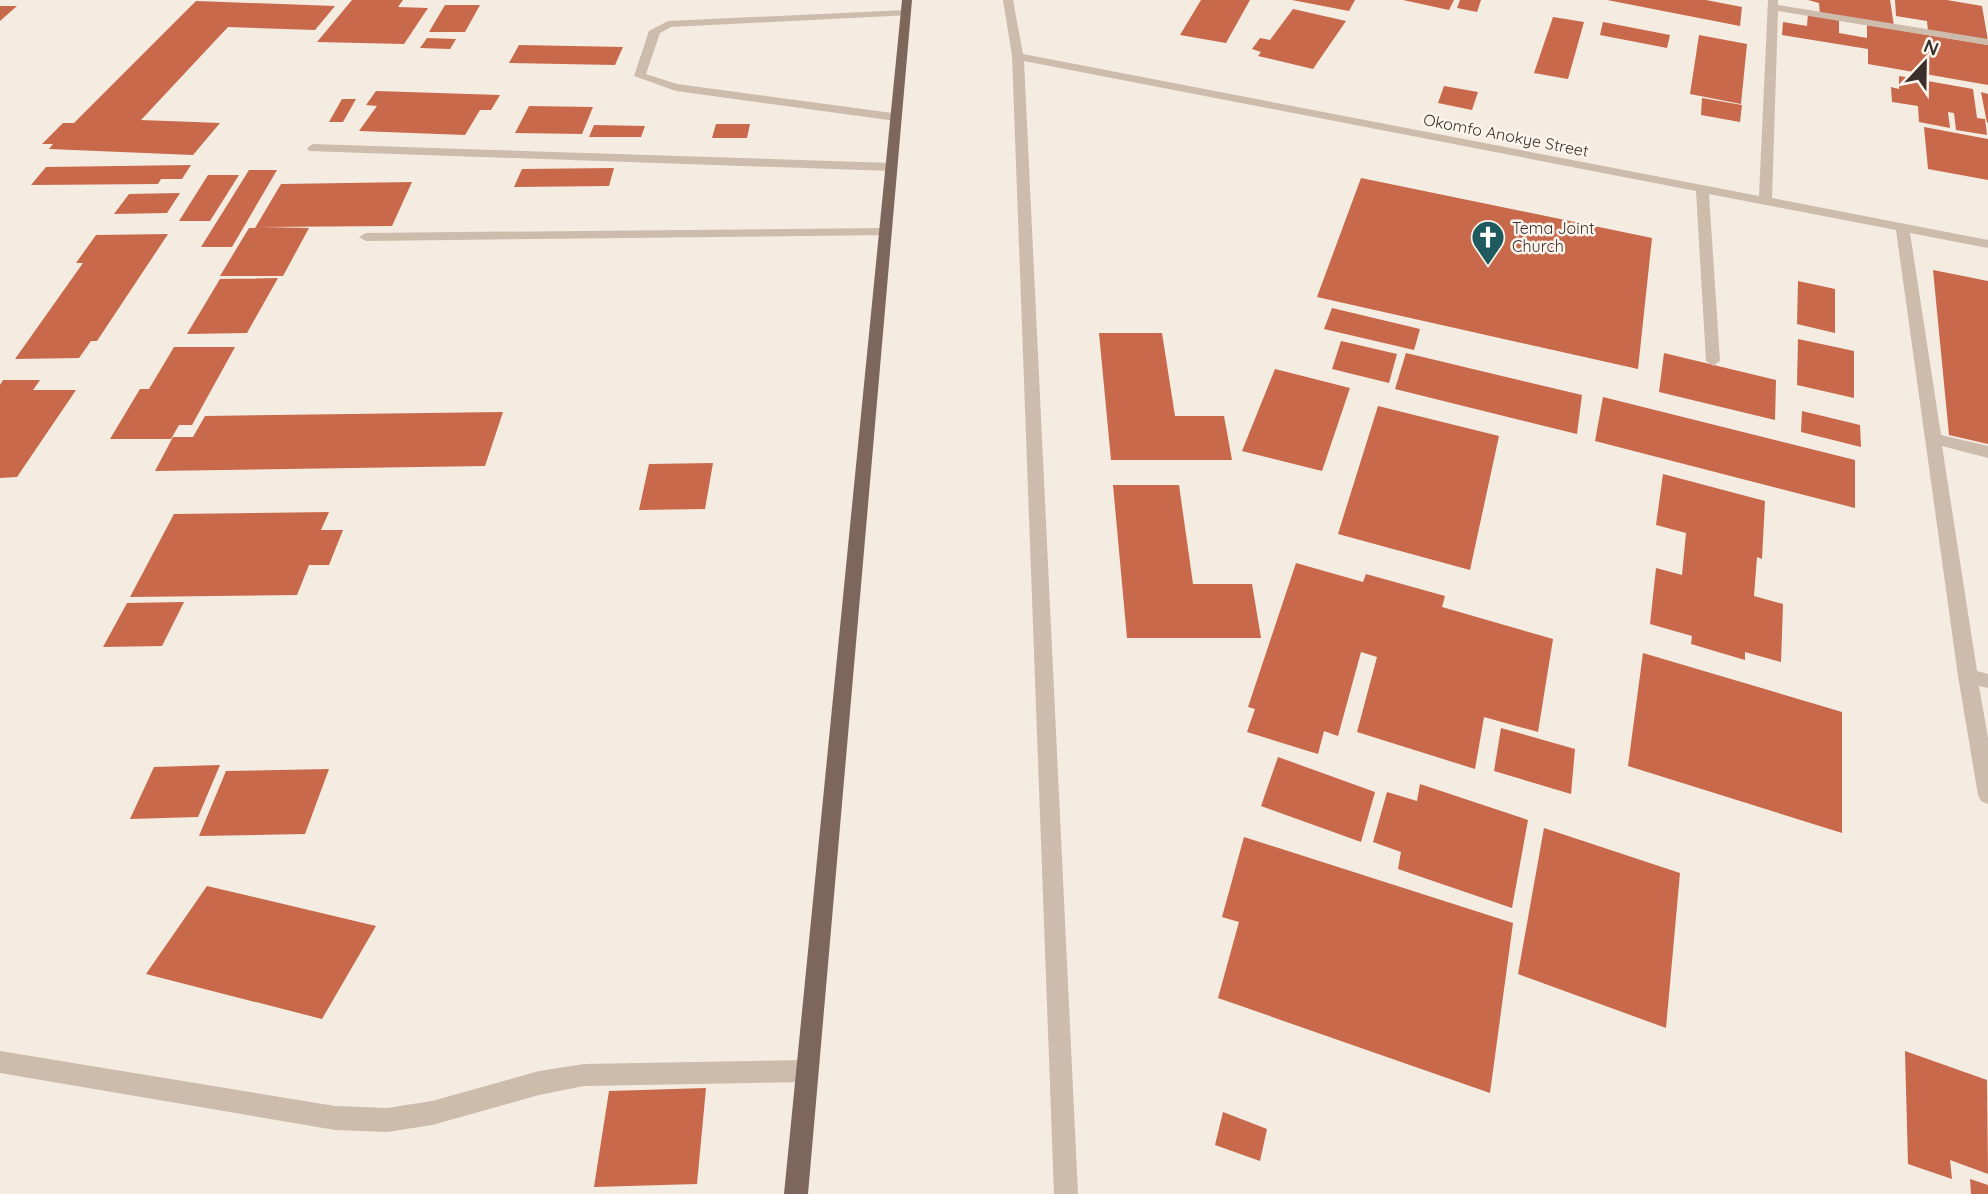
<svg xmlns="http://www.w3.org/2000/svg" width="1988" height="1194" font-family="Quicksand,sans-serif">
<style>
.building{fill:#c8694b}
.lines{fill:none;stroke-linecap:round;stroke-linejoin:round}
.minor{fill:#cdbbac;fill-rule:evenodd}
.major{fill:#7d675c;fill-rule:evenodd}
.labels{text-anchor:middle;dominant-baseline:central;stroke-width:5;stroke-linejoin:round;paint-order:stroke}
.far-street-label{font-size:16px;fill:#3b302b;stroke:#fbf5ee}
.far-poi-label{font-size:16px;fill:#3b302b;stroke:#fbf5ee;text-anchor:start}
</style>
<rect width="100%" height="100%" fill="#f4ebe1"/>
<!-- building -->
<path class="building" d="M352 0H403L398 7 428 8 404 44 317 42Z
M1201 0H1250L1226 43 1180 35Z
M1292 0H1355L1349 11Z
M1403 0H1454L1449 10Z
M1460 0H1481L1477 12 1457 8Z
M1607 0H1706L1742 7 1740 26Z
M1808 0H1890L1894 26 1820 14 1819 3Z
M1895 0H1947L1982 6 1988 41 1928 31 1927 21 1896 16Z
M196 1 335 6 315 30 228 27 141 120 220 123 193 155 49 149 53 144H42L63 123H74Z
M445 5H480L465 32H429Z
M0 6H17L0 21Z
M1293 9 1346 21 1313 69 1258 56 1261 52 1252 49 1260 38 1270 40Z
M1808 14 1839 20V33L1867 38V25L1988 45V85L1868 64V49L1782 35 1783 22 1807 26Z
M1553 17 1584 22 1568 79 1534 73Z
M1603 22 1670 35 1667 48 1600 35Z
M1699 35 1747 44 1741 104 1690 94Z
M427 38 456 39 450 49 420 48Z
M519 45 623 47 615 65 509 63Z
M1899 76 1973 89 1977 118 1985 119 1987 135 1956 130 1954 113 1948 112 1950 128 1919 122 1918 106 1892 102 1891 87 1899 89Z
M1444 86 1478 92 1472 110 1438 103Z
M376 91 500 95 491 110H480L465 135 359 131 377 106 366 105Z
M1981 92 1988 94V122L1987 123Z
M1702 98 1742 105 1740 122 1701 115Z
M342 99H356L343 122H329Z
M529 106 593 107 582 134 515 133Z
M716 124H750L747 138H712Z
M594 125 645 126 641 137H589Z
M1924 127 1988 139V180L1928 169Z
M191 165 182 179H161L158 184 31 185 46 167Z
M614 168 609 186 514 187 522 169Z
M249 170H277L232 247H201Z
M208 175H239L210 221H179Z
M1361 178 1652 238 1638 369 1317 297Z
M412 182 392 226 261 227 309 228 283 276H220L249 228H255L281 184Z
M180 193 167 213 114 214 129 194Z
M168 234 97 341H91L79 358 15 359 83 263H76L96 235Z
M1933 270 1988 281V444L1949 435Z
M278 278 247 333 187 334 220 279Z
M1798 281 1835 289V333L1797 324Z
M1332 308 1420 329 1414 350 1324 329Z
M1099 333H1162L1175 416H1224L1232 460H1111Z
M1798 339 1854 351V398L1797 385Z
M1341 341 1397 354 1389 383 1332 369Z
M174 347H235L192 425H179L171 439H110L140 389H149Z
M1406 353 1582 395 1577 434 1395 389Z
M1664 353 1776 380 1775 420 1659 392Z
M1275 369 1350 388 1322 471 1242 451Z
M3 380H40L33 390H76L17 477 0 478V385Z
M1603 397 1855 460V508L1595 441Z
M1378 406 1499 436 1470 570 1338 534Z
M1802 411 1860 425 1861 447 1801 432Z
M503 412 485 466 155 471 173 437H193L205 416Z
M713 463 705 509 639 510 649 464Z
M1663 474 1765 501 1762 559 1757 557 1754 596 1783 604 1781 662 1745 652V660L1691 644 1692 636 1650 624 1656 568 1682 575 1686 533 1656 525Z
M1113 485H1179L1193 584H1252L1261 638H1127Z
M329 512 321 530H343L329 565H309L297 595 130 597 174 514Z
M1296 563 1363 582 1366 574 1445 596 1442 607 1553 639 1538 732 1484 717 1475 769 1357 732 1377 657 1361 652 1338 736 1324 731 1318 754 1247 732 1255 709 1248 707Z
M184 602 162 646 103 647 127 603Z
M1643 653 1842 712V833L1628 766Z
M1501 728 1575 749 1571 794 1494 771Z
M1278 757 1375 792 1361 842 1261 806Z
M220 765 198 817 130 819 154 767Z
M329 769 305 834 199 836 226 771Z
M1420 784 1528 820 1512 908 1398 869 1401 852 1373 842 1387 792 1417 801Z
M1544 828 1680 873 1666 1028 1518 974Z
M1244 837 1513 923 1490 1093 1218 998 1239 922 1222 917Z
M207 886 376 926 322 1019 146 974Z
M1905 1051 1987 1080 1988 1174 1950 1160 1952 1179 1908 1164Z
M706 1088 697 1184 594 1187 609 1091Z
M1223 1112 1267 1129 1260 1161 1215 1145Z
M1970 1179 1988 1185V1194H1971Z"/>
<g class="lines">
<!-- minor -->
<path class="minor" d="M1003 0H1013L1023 54 1759 196 1768 0H1778V5L1988 39V45L1778 11 1772 198 1988 240V248L1910 233 1941 435 1988 446V458L1942 446 1977 671 1988 674V688L1979 686 1988 738V804L1981 801 1978 795 1958 676 1896 230 1709 194 1720 361 1713 366 1706 361 1696 191 1024 61 1078 1194H1054L1012 56Z
M906 10 911 13 910 15 671 27 660 33 646 74 677 84 900 114V120L896 121 676 91 634 76 649 31 668 21Z
M313 144 891 163 897 167 891 171 309 151 307 148Z
M885 228 892 232 890 235 366 241 359 237 366 233Z
M0 1051 335 1106 387 1108 432 1101 539 1071 584 1064 807 1060 815 1063 818 1071 815 1079 807 1082 584 1086 539 1095 432 1125 387 1132 335 1130 0 1073Z"/>
<!-- major -->
<path class="major" d="M902 0H912L808 1194H784Z"/>
</g>
<!-- icons -->
<defs>
<symbol id="church-pin" viewBox="-11 -11 22 30"><path d="M0 17L-7.5 6A9.5 9.5 0 1 1 7.5 6Z" fill="#1f5a5e" stroke="#fbf5ee"/><path d="M-1.2-6h2.4v3.5h3.3v2.4h-3.3V6h-2.4V-.1h-3.3v-2.4h3.3Z" fill="#fff"/></symbol>
</defs>
<g fill-rule="evenodd">
<use href="#church-pin" x="1469" y="218" width="38" height="52"/>
</g>
<g class="labels">
<!-- far-street labels -->
<g class="far-street-label">
<text transform="translate(1506 135) rotate(11)">Okomfo Anokye Street</text>
</g>
<!-- far-poi labels -->
<g class="far-poi-label">
<text x="1512" y="228">Tema Joint<tspan x="1512" dy="18">Church</tspan></text>
</g>
</g>
<!-- north arrow -->
<g transform="translate(1925 63) rotate(22)" stroke="#fbf5ee" stroke-width="5" paint-order="stroke">
<path d="M0-5L12 26L0 18L-12 26Z" fill="#3b302b"/>
<text y="-10" font-size="19" font-weight="bold" text-anchor="middle" fill="#3b302b">N</text>
</g>
</svg>
